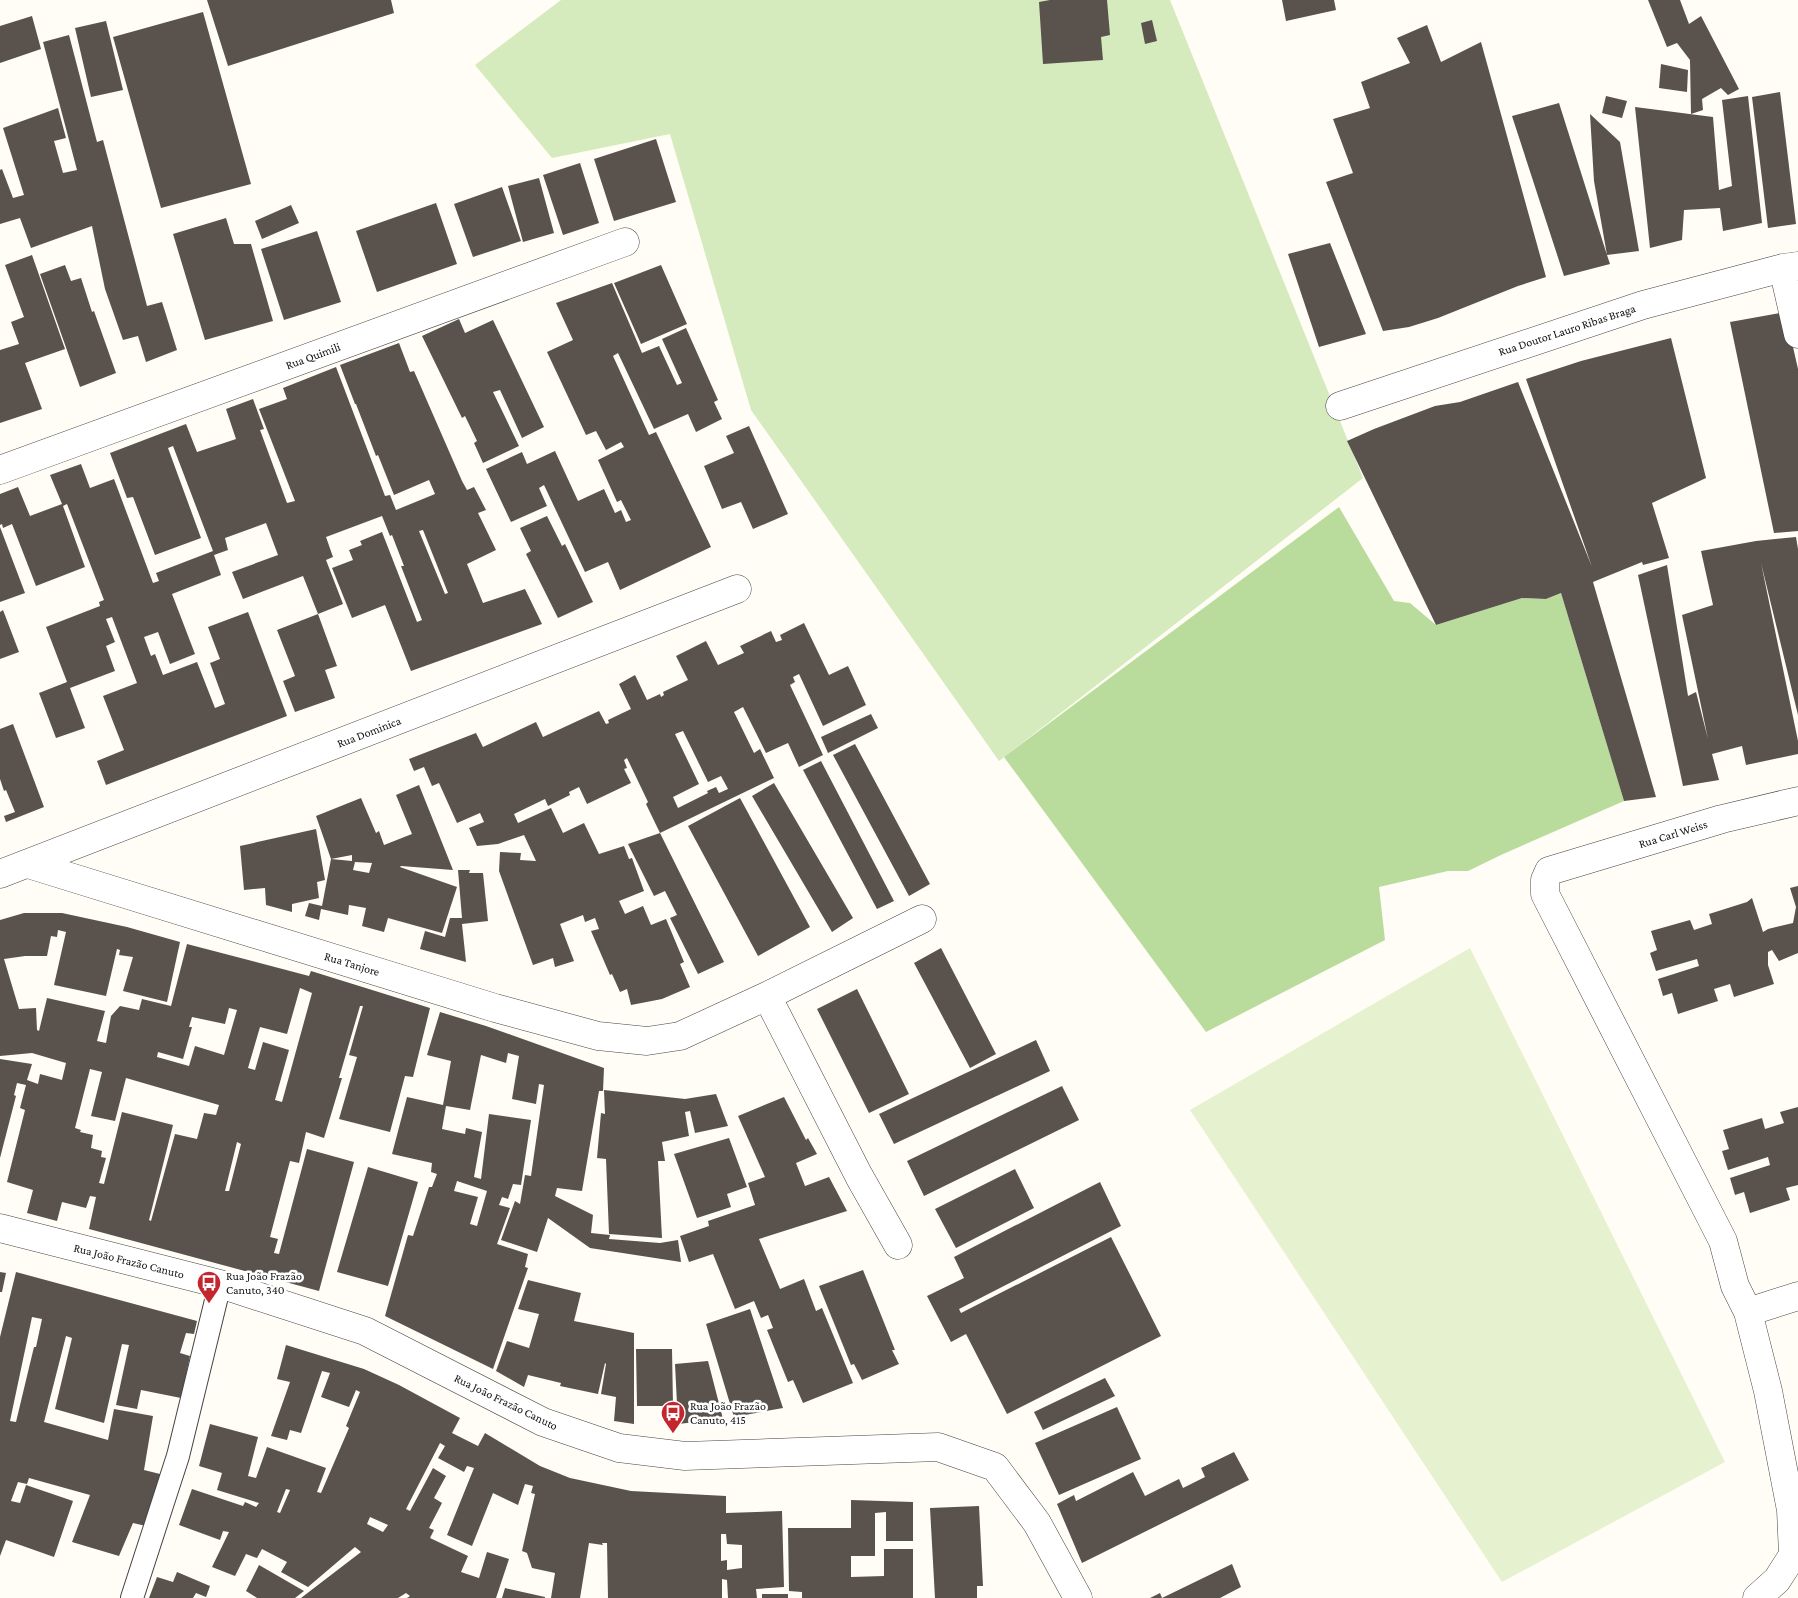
<svg xmlns="http://www.w3.org/2000/svg" width="1798" height="1598" font-family="'Crimson Pro',serif">
<style>
.green{fill:#d5ebbd}
.forest{fill:#b9dc9c}
.pitch{fill:#e6f2cf}
.building{fill:#5a524d;fill-rule:evenodd}
.lines{fill:none;stroke-linecap:round;stroke-linejoin:round}
.lane-casing{stroke:#444;stroke-width:24}
.street-casing{stroke:#444;stroke-width:29}
.lane{stroke:#fff;stroke-width:22}
.street{stroke:#fff;stroke-width:28}
.labels{text-anchor:middle;dominant-baseline:central;stroke-width:5;stroke-linejoin:round;paint-order:stroke}
.street-label{font-size:12px;fill:#111;stroke:#fff}
.poi-label{font-size:12px;fill:#111;stroke:#fff;text-anchor:start}
</style>
<rect width="100%" height="100%" fill="#fffdf5"/>
<!-- green -->
<path class="green" d="M561 0H1170L1363 478 999 761 751 410 670 134 552 158 475 65Z"/>
<!-- forest -->
<path class="forest" d="M1339 507 1394 601 1410 603 1436 625 1522 598 1546 599 1561 593 1624 801 1503 854 1468 871H1448L1379 887 1385 940 1206 1032 1004 757Z"/>
<!-- pitch -->
<path class="pitch" d="M1470 948 1725 1462 1502 1582 1190 1110Z"/>
<!-- building -->
<path class="building" d="M207 0H391L394 13 228 66Z
M1050 0H1107L1110 35 1101 37 1103 60 1043 64 1039 2Z
M1282 0H1334L1336 10 1286 21Z
M1648 0H1680L1689 24 1701 16 1739 89 1728 95 1721 88 1702 99 1703 110 1691 114 1690 60 1677 43 1667 47Z
M203 12 251 184 161 208 113 37Z
M32 16 41 49 0 63V26Z
M1152 20 1157 41 1145 44 1141 23Z
M106 21 123 90 91 97 75 28Z
M1427 25 1441 62 1481 42 1546 277 1518 286 1438 318 1409 327 1383 331 1326 182 1353 173 1333 119 1370 108 1361 82 1410 63 1397 38Z
M69 35 97 142 103 140 147 306 162 302 177 350 146 362 138 336 123 340 105 289 92 226 31 248 20 218 0 224V170L2 169 13 198 24 195 3 128 58 108 66 138 54 141 63 173 77 170 43 42Z
M1661 64 1688 70 1687 92 1659 88Z
M1780 92 1796 224 1768 228 1752 97Z
M1606 96 1627 101 1622 118 1602 113Z
M1748 96 1762 223 1723 231 1720 208 1684 210 1682 240 1650 248 1635 107 1713 117 1719 190 1732 186 1722 100Z
M1559 103 1607 255 1594 181 1590 114 1620 142 1639 251 1607 255 1610 264 1564 276 1512 116Z
M656 139 676 202 614 221 594 159Z
M580 163 599 223 563 235 543 175Z
M539 178 554 233 523 242 508 186Z
M502 187 521 241 473 257 454 204Z
M436 203 457 264 377 292 356 231Z
M291 205 299 223 262 239 255 221Z
M226 218 234 244H251L273 321 205 340 173 234Z
M317 231 341 302 284 320 261 249Z
M1330 243 1366 334 1319 347 1288 254Z
M32 255 65 349 25 363 42 409 0 423V350L19 344 11 322 24 317 5 265Z
M65 265 71 281 81 278 92 312 94 311 116 373 80 387 40 274Z
M661 265 687 324 641 344 614 283Z
M612 283 642 353 659 346 677 385 682 383 662 339 686 328 718 400 714 402 722 419 696 432 688 414 654 429 618 353 613 356 649 435 656 432 711 547 620 590 608 562 585 572 544 485 539 488 547 506 511 522 486 469 522 452 527 464 555 451 578 501 604 489 615 513 621 510 626 522 631 520 621 500 617 502 598 460 624 447 621 442 606 450 596 431 586 435 547 352 573 340 556 303Z
M1785 312 1798 369V531L1774 533 1730 322Z
M459 319 465 333 493 320 544 427 522 438 500 390 493 392 519 446 483 463 474 443 477 441 465 416 462 418 422 336Z
M1671 338 1706 478 1652 503 1669 558 1643 565 1642 562 1593 582 1656 797 1624 801 1561 593 1546 599 1522 598 1436 625 1347 441 1374 429 1435 406 1460 402 1518 382 1592 567 1526 379 1581 361Z
M399 343 410 372 414 371 462 481 467 490 474 487 486 510 478 513 496 550 467 564 483 603 525 589 542 624 411 671 385 605 352 618 332 568 353 560 349 550 362 545 360 541 382 532 417 622 422 620 401 566H404L392 535 390 536 382 516 326 537 333 557 326 560 343 604 318 614 303 576 243 599 232 572 278 555 266 523 225 538 228 550 214 555 221 575 172 594 195 654 170 664 158 632 144 637 151 656 155 654 163 675 197 662 215 708 225 704 210 663 220 659 208 627 248 612 287 716 106 785 97 761 124 750 103 696 137 683 112 617 106 619 115 642 106 646 115 671 70 688 85 728 56 738 39 693 67 682 46 627 100 606 99 602 104 600 67 504 63 506 85 567 36 586 12 524 3 528 2 524 0 525V494L18 487 30 516 62 504 50 475 81 464 90 488 114 479 153 583 159 581 156 573 213 551 173 446 168 448 201 538 155 555 133 497 127 498 110 453 186 424 197 452 236 439 226 409 253 399 264 429 260 430 287 503 295 501 259 409 287 399 283 388 336 367 385 496 390 495 396 510 435 494 429 480 394 495 378 455 376 456 356 404H355L340 365ZM423 530 448 593 445 594 419 531Z
M749 426 788 514 753 529 741 502 722 509 704 466 734 453 726 436Z
M547 516 562 546 565 544 593 602 558 618 526 554 531 551 520 528Z
M0 527 25 593 0 602Z
M1796 537 1798 549V715L1761 563 1798 741V754L1746 765 1742 746 1712 754 1719 780 1683 786 1638 575 1667 565 1688 696 1696 692 1708 739 1682 615 1713 605 1701 551 1756 541Z
M3 610 19 652 0 659V612Z
M318 614 337 666 325 670 335 698 295 712 283 681 295 676 277 630Z
M804 623 829 675 848 666 866 705 823 726 799 674 793 677 795 682 790 685 823 755 799 767 788 743 766 753 743 707 734 712 754 753 760 749 774 778 660 833 646 804 648 802 627 758 624 760 627 768 624 769 631 783 587 804 579 787 569 792 570 795 548 806 545 799 514 814 518 823 551 808 563 833 584 823 599 854 624 846 629 859 632 858 644 891 619 901 625 914 643 906 651 925 666 919 684 962 680 964 690 987 662 999 631 1005 627 989 620 992 612 974 610 975 591 931 599 929 595 918 585 922 583 915 560 924 574 961 555 967 553 958 533 965 499 871 500 852 521 853 520 860 536 861 524 835 498 844 477 846 469 828 484 822 480 813 457 823 439 783 432 786 424 767 414 771 409 759 476 733 483 747 536 722 543 737 599 711 606 724 609 723 608 720 631 709 619 684 635 675 647 700 660 694 661 697 664 695 663 692 688 680 676 656 706 641 718 665 744 653 740 646 771 631 776 642 782 640 780 635ZM683 731 708 782 721 776 728 789 719 793 716 787 707 791 708 793 678 808 673 797 699 784 675 734Z
M871 714 878 728 828 753 821 737Z
M13 724 44 807 6 822 4 816 15 812 6 790 4 791 0 779V729Z
M855 744 930 884 909 896 833 755Z
M821 761 894 901 877 909 803 770Z
M774 783 853 918 832 932 752 796Z
M419 785 453 870 401 866 400 867 457 887 442 933 388 918 384 932 362 926 366 908 349 905 348 915 321 909 319 920 305 916 309 903 322 906 331 859 352 861V855L331 859 316 816 361 798 376 833 379 831 384 845 412 834 396 795ZM355 862 372 863 369 873 353 870Z
M740 798 810 927 758 956 688 826Z
M316 829 325 880 317 882 319 898 292 904V912L266 905 265 888 244 890 240 846Z
M660 833 724 962 698 974 670 918 677 915 665 891 654 896 628 844Z
M458 870H470L469 873H483L488 921 462 924 466 962 420 949 425 931 445 937 450 918H462Z
M1798 886V953L1779 961 1772 950 1768 952V965L1774 984 1734 997 1730 984 1714 989 1718 1001 1678 1014 1672 993 1663 996 1658 979 1699 966 1697 959 1656 971 1650 953 1657 950 1651 931 1690 920 1694 930 1712 924 1709 914 1747 902 1752 898 1763 932 1768 929 1793 923 1796 907 1790 888Z
M24 913H62L127 927 180 942 167 1002 123 991 133 957 119 955 120 950 117 949 106 996 54 985 66 932 58 930 57 937 51 936 47 956H25L4 959 19 1009 36 1008 37 1030 39 1031 47 998 105 1011 97 1041 106 1043 111 1016 120 1006 139 1010 142 999 171 1006 187 944 309 976 311 971 430 1008 413 1077 405 1076 390 1132 339 1119 357 1057 349 1055 363 1006H360L339 1078H342L324 1138 306 1132 299 1163 290 1161 270 1237 278 1239 274 1253 279 1254 307 1149 354 1162 319 1291 89 1229 96 1197 90 1196 86 1208 62 1202 57 1221 27 1213 33 1190 7 1182 25 1110 20 1108 26 1085 17 1083 14 1095 16 1096 0 1158V1059L32 1064 27 1080 38 1084 40 1074 62 1080 66 1063 32 1053 0 1056V920ZM300 988 312 993 282 1102 275 1100 289 1050 263 1042 255 1070 248 1068 260 1027 287 1034ZM229 1008 237 1010 224 1055 195 1046 189 1066 157 1057 158 1052 183 1059 192 1027H189L192 1017 225 1024ZM90 1069 102 1072 91 1116 115 1121 126 1078 219 1105 216 1115 204 1113 197 1139 175 1134 151 1221 149 1220 173 1125 122 1112 104 1184 99 1183 106 1158 101 1157 102 1151 91 1148 93 1135 80 1132 81 1130 75 1128ZM237 1142 241 1144 229 1191H225Z
M941 948 996 1054 970 1068 914 963Z
M857 989 909 1094 869 1113 817 1009Z
M440 1012 486 1026 604 1068 603 1091H599L582 1191 557 1188 555 1196 593 1215 591 1233 610 1235 609 1239 660 1243 678 1240 681 1262 590 1248 548 1218 537 1252 501 1240 515 1201 520 1204 525 1175 531 1176 544 1085 539 1084 536 1104 512 1099 519 1056 508 1053 506 1063 481 1055 470 1110 446 1106 442 1129 465 1134 466 1128 482 1132 474 1177 481 1179 489 1114 531 1120 521 1185 513 1184 508 1199 502 1197 499 1205 510 1208 497 1244 528 1254 525 1267 528 1268 493 1369 385 1316 408 1235 413 1236 429 1187H432L437 1174 431 1172 432 1163 392 1154 407 1097 443 1105 451 1061 427 1055ZM457 1181 487 1191 477 1226 470 1224 478 1197 454 1191Z
M1036 1040 1050 1071 894 1144 879 1114Z
M1062 1086 1079 1120 924 1196 907 1161Z
M604 1090 685 1099 716 1094 728 1126 695 1133 690 1111 685 1112 689 1136 662 1142 665 1161H658L662 1238 609 1234 606 1159 597 1158 601 1113 605 1114Z
M784 1097 806 1140 808 1138 817 1154 796 1163 805 1186 829 1177 847 1211 759 1239 780 1289 804 1279 816 1311 822 1308 853 1383 803 1403 793 1380 788 1382 767 1330 773 1328 768 1315 761 1318 754 1301 735 1309 713 1254 689 1262 680 1236 709 1226 708 1221 755 1205 748 1183 765 1177 738 1116Z
M1798 1107V1185L1786 1188 1790 1200 1750 1213 1744 1192 1735 1195 1730 1178 1770 1165 1768 1157 1728 1170 1722 1151 1729 1149 1723 1130 1762 1118 1765 1129 1784 1123 1780 1112Z
M729 1138 747 1187 727 1194 731 1207 697 1218 674 1154Z
M368 1167 418 1182 388 1286 337 1272Z
M1015 1169 1034 1208 956 1248 935 1209Z
M1100 1182 1121 1226 959 1309 961 1313 1111 1237 1161 1336 1007 1414 966 1334 951 1342 927 1296 964 1278 954 1257Z
M863 1270 895 1350H892L899 1364 862 1380 854 1364 851 1365 819 1286Z
M0 1272 6 1273 2 1292H0Z
M16 1272 197 1321 194 1334 186 1333 180 1353 190 1356 181 1398 141 1390 137 1409 116 1405 129 1345 122 1344 104 1423 55 1409 72 1338 66 1336 44 1422 108 1440 114 1409 153 1416 144 1470 164 1475 146 1526 133 1523 119 1556 72 1542 90 1495 29 1478 27 1484 18 1482 11 1501 20 1503 26 1485 73 1501 54 1557 6 1540 0 1556V1337ZM32 1317 42 1319 36 1347H34L27 1376 16 1422 10 1421Z
M528 1280 581 1293 574 1321 634 1333V1424L614 1421 616 1397 601 1394 606 1364 605 1363 598 1394 560 1386 561 1383 528 1375 524 1387 496 1371 507 1341 529 1348 539 1314 518 1309Z
M750 1309 783 1408 734 1417 706 1324Z
M286 1345 364 1369 399 1385 460 1418 452 1433 478 1446 485 1433 540 1466 570 1478 631 1491 726 1496V1513L782 1511 784 1587 756 1589 757 1598H728L727 1580 722 1579V1598H608L607 1543H602L603 1545 589 1543 580 1598H551L555 1573 532 1568 527 1553 522 1551 535 1494 531 1493 533 1486 525 1484 518 1505 493 1493 472 1546 447 1535 474 1468 467 1466 464 1472 438 1458 445 1446 440 1443 406 1509 410 1511 433 1468 446 1476 434 1498 442 1503 429 1528 434 1530 430 1538 468 1556 461 1572 479 1578 487 1552 509 1559 496 1598H407L410 1596 406 1593 398 1598H301L361 1552 355 1547 308 1587 281 1572 287 1562 262 1549 257 1558 246 1554 235 1576 212 1567 229 1532 223 1531 220 1540 179 1525 192 1489 243 1506 245 1502 256 1507 259 1503 217 1490 222 1473 199 1466 210 1424 258 1437 248 1476 256 1478 267 1447 326 1468 317 1492 321 1493 349 1428 346 1426 360 1392 356 1390 349 1407 321 1397 330 1373 322 1371 301 1433 290 1430 287 1440 271 1436 290 1382 277 1379ZM286 1489 290 1490 280 1513 277 1512ZM370 1517 388 1525 383 1532 367 1524ZM721 1534H726L727 1544 742 1545V1568L727 1570V1560L721 1561Z
M636 1349H672L673 1406H637Z
M708 1361 723 1419 678 1424 675 1364Z
M1105 1378 1115 1396 1043 1430 1034 1412Z
M1117 1407 1141 1459 1059 1495 1035 1443Z
M1234 1452 1249 1480 1082 1563 1057 1504 1074 1495 1076 1501 1133 1472 1145 1496 1179 1479 1183 1488 1205 1477 1201 1468Z
M851 1500 913 1502V1541H886V1512L875 1513V1556H851V1577L884 1576V1549H913V1598H802V1592L789 1591 788 1528H851Z
M979 1506 983 1586H977V1598H935L930 1508Z
M1232 1564 1241 1587 1220 1598H1150L1160 1593 1162 1598Z
M259 1565 304 1591 295 1598H257L246 1591Z
M177 1572 210 1586 206 1597 196 1593 193 1598H149L157 1577 173 1582Z
M505 1588 545 1597V1598H502Z
M762 1594H788V1598H762Z"/>
<g class="lines">
<defs>
<path id="lane" d="M132 1598 178 1456 220 1284"/>
<path id="street" d="M1783 268 1798 334
M1340 406 1643 305 1783 268 1798 266
M0 470 625 242
M28 864 495 1008 598 1036 647 1041 680 1036 767 996 922 919
M0 874 737 589
M767 996 859 1176 898 1245
M0 1228 220 1284 365 1331 543 1422 619 1448 685 1456 938 1447 995 1467 1037 1523 1078 1598
M1748 1312 1798 1296
M1757 1598 1777 1580 1793 1555 1791 1510 1768 1391 1748 1312 1735 1286 1723 1241 1545 894V880L1549 871 1722 819 1798 801"/>
</defs>
<!-- lane casing -->
<use href="#lane" class="lane-casing"/>
<!-- street casing -->
<use href="#street" class="street-casing"/>
<!-- lane -->
<use href="#lane" class="lane"/>
<!-- street -->
<use href="#street" class="street"/>
</g>
<!-- icons -->
<defs>
<symbol id="bus-pin" viewBox="-11 -11 22 30"><path d="M0 17L-7.5 6A9.5 9.5 0 1 1 7.5 6Z" fill="#c4262e" stroke="#fff"/><path d="M-5-6H5V4H4V6H2V4H-2V6H-4V4H-5ZM-3.5-4V0h7V-4ZM-3.5 1.2v1.5H-2V1.2ZM2 1.2v1.5H3.5V1.2Z" fill="#fff"/></symbol>
</defs>
<g fill-rule="evenodd">
<use href="#bus-pin" x="195" y="1269" width="28" height="38"/>
<use href="#bus-pin" x="659" y="1399" width="28" height="38"/>
</g>
<g class="labels">
<!-- street labels -->
<g class="street-label">
<text transform="translate(1567 330) rotate(-18)">Rua Doutor Lauro Ribas Braga</text>
<text transform="translate(313 356) rotate(-20)">Rua Quimili</text>
<text transform="translate(369 732) rotate(-21)">Rua Dominica</text>
<text transform="translate(1673 834) rotate(-17)">Rua Carl Weiss</text>
<text transform="translate(352 964) rotate(17)">Rua Tanjore</text>
<text transform="translate(129 1261) rotate(14)">Rua João Frazão Canuto</text>
<text transform="translate(506 1402) rotate(26)">Rua João Frazão Canuto</text>
</g>
<!-- poi labels -->
<g class="poi-label">
<text x="226" y="1276">Rua João Frazão<tspan x="226" dy="14">Canuto, 340</tspan></text>
<text x="690" y="1406">Rua João Frazão<tspan x="690" dy="14">Canuto, 415</tspan></text>
</g>
</g>
</svg>
